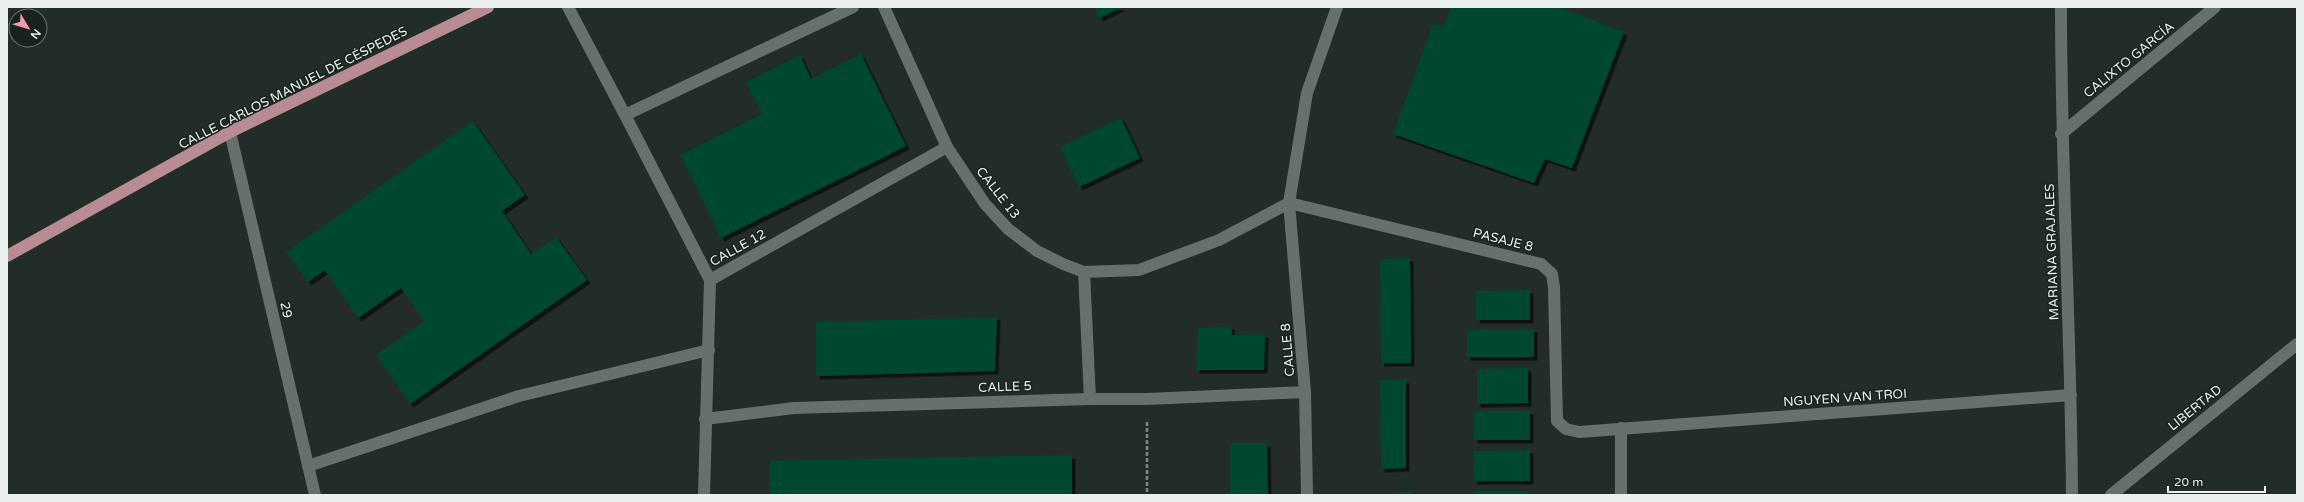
<svg xmlns="http://www.w3.org/2000/svg" width="2304" height="502" font-family="'Varela Round',sans-serif">
<style>
.building{fill:#044633;filter:url(#shadow)}
.lines{fill:none;stroke-linecap:round;stroke-linejoin:round}
.path{stroke:#7e8683;stroke-width:2.5;stroke-dasharray:4 2;stroke-linecap:butt}
.minor{stroke:#66716c;stroke-width:12}
.major{stroke:#b98b95;stroke-width:12}
.labels{text-anchor:middle;dominant-baseline:central;stroke-width:3;stroke-linejoin:round;paint-order:stroke}
.street-label{font-size:13px;fill:#eaf0ed;stroke:#19231e}
</style>
<defs>
<filter id="shadow"><feDropShadow dx="3.5" dy="3.5" stdDeviation="0" flood-color="#0009"/></filter>
</defs>
<rect width="100%" height="100%" fill="#222c28"/>
<!-- building -->
<path class="building" d="M1094 7H1122L1100 18Z
M1451 7H1559L1624 32 1572 168 1545 159 1534 183 1393 134 1433 24 1443 27Z
M861 54 906 146 721 238 680 155 762 114 746 82 800 55 811 79Z
M1121 118 1140 158 1079 187 1060 147Z
M473 121 525 195 502 211 531 254 556 237 587 280 410 404 376 355 424 321 401 288 358 318 325 270 308 282 286 252Z
M1410 258 1411 363H1381L1380 259Z
M1530 290V320H1476V291Z
M997 317 995 371 816 376V322Z
M1231 326 1232 335 1265 334 1264 370H1196L1198 328Z
M1534 329V357H1467V330Z
M1528 368V403L1477 404V369Z
M1380 380H1406V468L1381 469Z
M1474 411H1530V440H1474Z
M1230 443H1267L1268 495H1230Z
M1530 450V481H1474L1473 451Z
M1072 455V495H770L769 461Z
M1473 491H1528V495H1473Z
M1411 492V495H1390V493Z"/>
<g class="lines">
<!-- path -->
<path class="path" d="M1147 422V495"/>
<!-- minor -->
<path class="minor" d="M568 7 625 115 853 7
M884 7 947 147 985 204 1008 229 1037 251 1063 264 1084 272 1139 270 1219 240 1289 203
M2061 7C2061 170 2071 332 2072 495
M625 115 710 280
M230 132 315 495
M2061 134 2215 7
M1289 203 1541 264 1552 274 1554 287 1557 421 1566 429 1579 432 2071 395
M1084 272 1090 399
M705 419 794 408 1090 399H1147L1305 392
M308 466 519 396 709 350
M704 495 710 280 947 147
M1307 495 1305 392 1289 203 1307 93 1337 7
M1621 495V428
M2111 495 2297 344"/>
<!-- major -->
<path class="major" d="M7 256 230 132 488 7"/>
</g>
<g class="labels">
<!-- street labels -->
<g class="street-label">
<text transform="translate(2129 60) rotate(-39)">CALIXTO GARCÍA</text>
<text transform="translate(293 88) rotate(-27)">CALLE CARLOS MANUEL DE CÉSPEDES</text>
<text transform="translate(998 193) rotate(52)">CALLE 13</text>
<text transform="translate(1503 240) rotate(14)">PASAJE 8</text>
<text transform="translate(738 248) rotate(-29)">CALLE 12</text>
<text transform="translate(2052 252) rotate(-92)">MARIANA GRAJALES</text>
<text transform="translate(286 310) rotate(77)">29</text>
<text transform="translate(1288 350) rotate(-95)">CALLE 8</text>
<text transform="translate(1005 387) rotate(-2)">CALLE 5</text>
<text transform="translate(1845 398) rotate(-4)">NGUYEN VAN TROI</text>
<text transform="translate(2195 408) rotate(-39)">LIBERTAD</text>
</g>
</g>
<!-- border -->
<rect width="2304" height="502" fill="none" stroke="#eaf0ed" stroke-width="16"/>
<!-- north arrow -->
<g transform="translate(28 28) rotate(128)"><circle r="19" fill="#19231e" stroke="#6d7571"/>
<path d="M0-3L7 15L0 10L-7 15Z" fill="#f29aaf"/>
<text y="-6" font-size="11" font-weight="bold" text-anchor="middle" fill="#eaf0ed">N</text>
</g>
<!-- scale -->
<path d="M2168 486v6h97v-6" fill="none" stroke="#eaf0ed" stroke-width="2"/>
<text x="2174" y="486" font-size="12" fill="#eaf0ed" stroke="#19231e" stroke-width="3" paint-order="stroke">20 m</text>
</svg>
